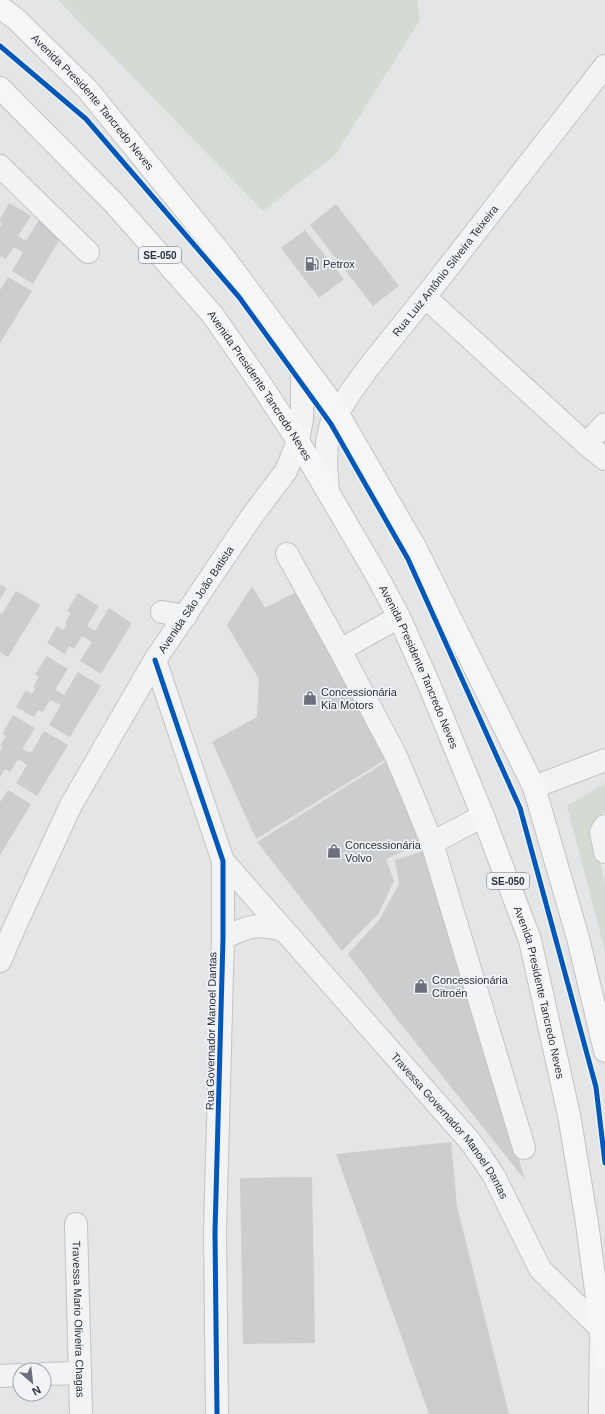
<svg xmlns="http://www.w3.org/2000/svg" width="605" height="1414" font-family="Helvetica,sans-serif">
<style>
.green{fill:#d3dbd3}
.building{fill:#cbcdcf}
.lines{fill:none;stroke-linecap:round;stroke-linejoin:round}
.minor-casing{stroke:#c1c3c5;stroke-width:24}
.major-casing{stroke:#c0c2c4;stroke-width:24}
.minor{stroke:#f2f3f4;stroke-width:22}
.major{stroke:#f6f6f6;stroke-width:22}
.cycleway-casing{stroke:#f1f3f6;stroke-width:8}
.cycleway{stroke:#0057b8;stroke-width:5}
.labels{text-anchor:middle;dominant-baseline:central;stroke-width:3.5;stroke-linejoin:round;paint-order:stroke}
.shield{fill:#f1f3f6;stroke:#666b76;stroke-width:1}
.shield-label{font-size:10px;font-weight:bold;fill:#2b313f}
.street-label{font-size:11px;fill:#2b313f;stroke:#f1f3f6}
.poi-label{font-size:11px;fill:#2b313f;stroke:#f1f3f6;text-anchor:start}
</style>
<rect width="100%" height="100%" fill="#e3e5e7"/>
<!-- green -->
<path class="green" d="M58 0H417L420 20 335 155 263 211Z
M605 783V812L603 813 593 834 605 883V951L567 806Z"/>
<!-- building -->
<path class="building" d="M9 203 31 216 18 236 26 241 40 218 64 232 33 284 12 271 23 252 14 247 6 259 1 256 0 258V227L2 224 0 222V219Z
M336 204 399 286 373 306 310 225Z
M305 230 344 279 319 298 281 248Z
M8 277 32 291 0 343V290Z
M0 585 7 588 0 599Z
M252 586 265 608 300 590 393 755 256 839 212 742 257 717 259 679 227 625Z
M16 591 40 605 8 657 0 652V613L2 614Z
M78 593 99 606 87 626 95 631 109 608 132 623 101 674 80 661 92 642 82 636 74 649 69 646 65 654 47 643 57 626 63 630 67 625 65 623 71 613 67 611Z
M47 656 68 669 55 690 64 695 78 672 101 686 70 737 49 725 61 705 50 700 43 712 38 710 34 717 16 707 26 690 32 694 36 688 33 687 39 677 35 674Z
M13 715 35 728 22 749 31 753 44 731 68 745 37 796 16 783 27 765 18 759 10 772 5 769 0 777V751L3 747 0 746 6 736 2 734Z
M395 756 430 840 386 859 394 881 379 913 342 951 257 842Z
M8 790 31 804 0 855V802Z
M430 849 525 1180 396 1018 348 954 379 920 399 884 395 860Z
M451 1142 457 1206 509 1414H429L336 1154Z
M312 1177 315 1343 243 1344 240 1178Z"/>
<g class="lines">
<defs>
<g id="minor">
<path d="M0 166 88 252"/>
<path d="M425 297 586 444 605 459"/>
<path d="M586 444 605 424"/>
<path id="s1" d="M328 492 326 463 327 442 331 424 348 396 368 368 425 297 605 66"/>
<path d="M287 554 340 650 395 754 412 794 432 843 524 1148"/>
<path d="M162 612 186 616"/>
<path d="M340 650 399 617"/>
<path d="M155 660 223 861V938L215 1232 217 1414"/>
<path d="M534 787 605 760"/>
<path d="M605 826 601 832 605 852"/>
<path d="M432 843 483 816"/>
<path id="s2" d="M223 861 469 1140 482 1158 494 1176 540 1269 601 1329 600 1414"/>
<path d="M223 938C250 926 254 923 284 930"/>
<path id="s3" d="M0 961 16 924 71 805 155 660 252 516 286 471 298 441 302 419V363"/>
<path id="s4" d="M76 1224 81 1414"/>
<path d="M44 1374 80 1373"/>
<path d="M0 1376 20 1375"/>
</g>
<g id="major">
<path id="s5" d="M0 7 16 19 87 89 223 256 326 395 338 414 415 547 534 787 578 938 605 1051"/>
<path id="s6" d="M0 88 114 203 212 314 260 383 298 441 376 574 399 617 428 682 483 816 530 940 569 1115 587 1223 605 1358"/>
</g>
</defs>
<!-- minor casing -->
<use href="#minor" class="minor-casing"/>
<!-- major casing -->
<use href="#major" class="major-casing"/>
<!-- minor -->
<use href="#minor" class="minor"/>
<!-- major -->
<use href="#major" class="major"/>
<defs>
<path id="cycleway" d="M0 46 86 119 239 297 331 424 408 559 520 808 596 1087 605 1163
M155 660 223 861V938L215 1232 217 1414"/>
</defs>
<!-- cycleway casing -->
<use href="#cycleway" class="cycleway-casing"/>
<!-- cycleway -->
<use href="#cycleway" class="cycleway"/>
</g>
<!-- icons -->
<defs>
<symbol id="fuel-bare" viewBox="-9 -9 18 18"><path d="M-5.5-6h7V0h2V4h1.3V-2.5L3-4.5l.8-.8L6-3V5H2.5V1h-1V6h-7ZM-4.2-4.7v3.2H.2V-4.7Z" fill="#6b707a" stroke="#f1f3f6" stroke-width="2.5" paint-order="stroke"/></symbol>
<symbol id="shop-bare" viewBox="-9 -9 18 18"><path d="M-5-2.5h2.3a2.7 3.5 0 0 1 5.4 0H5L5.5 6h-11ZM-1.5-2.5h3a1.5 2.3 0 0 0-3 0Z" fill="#6b707a" stroke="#f1f3f6" stroke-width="2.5" paint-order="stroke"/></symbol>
</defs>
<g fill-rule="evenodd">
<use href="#fuel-bare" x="302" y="254" width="20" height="20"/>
<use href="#shop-bare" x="300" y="688" width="20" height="20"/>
<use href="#shop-bare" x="324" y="841" width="20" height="20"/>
<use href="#shop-bare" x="411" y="976" width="20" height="20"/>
</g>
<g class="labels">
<!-- shield labels -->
<g class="shield">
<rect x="139" y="247" width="42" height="16" rx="3"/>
<rect x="487" y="873" width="42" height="16" rx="3"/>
</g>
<g class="shield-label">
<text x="160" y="255">SE-050</text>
<text x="508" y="881">SE-050</text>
</g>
<!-- street labels -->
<g class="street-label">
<text stroke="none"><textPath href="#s5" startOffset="133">Avenida Presidente Tancredo Neves</textPath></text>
<text stroke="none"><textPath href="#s1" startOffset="260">Rua Luiz Antônio Silveira Teixeira</textPath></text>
<text stroke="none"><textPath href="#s6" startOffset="396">Avenida Presidente Tancredo Neves</textPath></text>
<text stroke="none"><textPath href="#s3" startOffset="412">Avenida São João Batista</textPath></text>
<text stroke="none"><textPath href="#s6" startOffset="720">Avenida Presidente Tancredo Neves</textPath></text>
<text stroke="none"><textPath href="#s6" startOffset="1068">Avenida Presidente Tancredo Neves</textPath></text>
<text transform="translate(211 1031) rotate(-89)">Rua Governador Manoel Dantas</text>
<text stroke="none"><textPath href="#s2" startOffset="349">Travessa Governador Manoel Dantas</textPath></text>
<text stroke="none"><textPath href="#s4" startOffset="95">Travessa Mario Oliveira Chagas</textPath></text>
</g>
<!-- poi labels -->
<g class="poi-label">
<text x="323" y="264">Petrox</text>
<text x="321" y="692">Concessionária<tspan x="321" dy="13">Kia Motors</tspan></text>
<text x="345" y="845">Concessionária<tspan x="345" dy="13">Volvo</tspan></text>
<text x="432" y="980">Concessionária<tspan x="432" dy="13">Citroën</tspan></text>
</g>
</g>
<!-- north arrow -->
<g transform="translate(32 1382) rotate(152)"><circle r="19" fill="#f1f3f6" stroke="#a2a5ad"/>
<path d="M0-3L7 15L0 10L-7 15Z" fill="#6b707a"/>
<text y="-6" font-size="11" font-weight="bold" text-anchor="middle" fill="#2b313f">N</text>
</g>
</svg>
